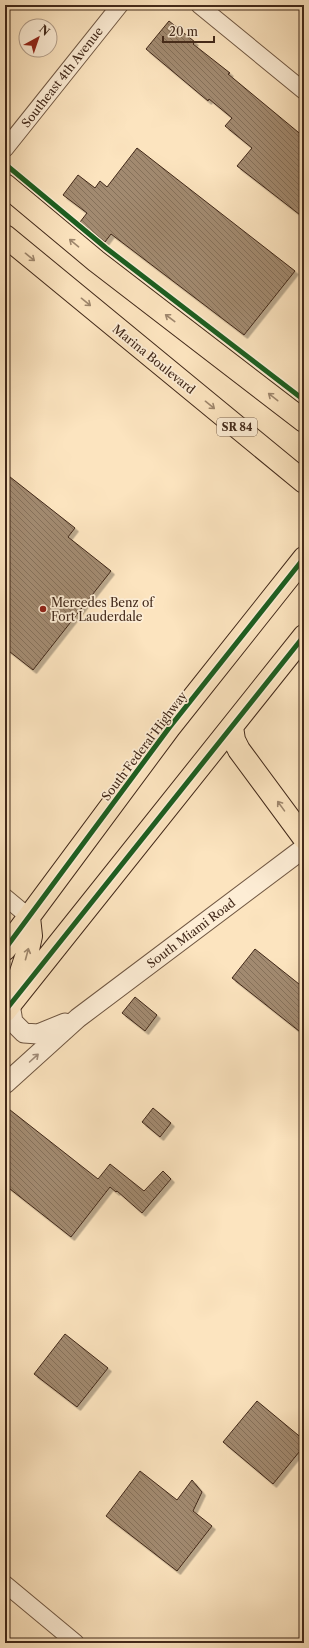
<svg xmlns="http://www.w3.org/2000/svg" width="309" height="1648" font-family="'Libre Caslon Text',serif">
<style>
.building{fill:url(#building-back-hatch);stroke:#412819;filter:url(#shadow)}
.lines{fill:none;stroke-linecap:round;stroke-linejoin:round}
.minor-casing{stroke:#705742;stroke-width:18}
.tertiary-casing{stroke:#705742;stroke-width:21}
.primary-casing{stroke:#412819;stroke-width:24}
.minor{stroke:#fdedd5;stroke-width:16}
.tertiary{stroke:#fdedd5;stroke-width:19}
.primary{stroke:#fce4bf;stroke-width:22}
.cycleway-casing{stroke:#fdedd5;stroke-width:8}
.cycleway{stroke:#1b5e20;stroke-width:5}
.oneway{stroke:#9e866c}
.oneway2{stroke:#9f8a77}
.poi-dot{fill:#8f2418;stroke:#fdedd5;stroke-width:1.5}
.labels{text-anchor:middle;dominant-baseline:central;stroke-width:3.5;stroke-linejoin:round;paint-order:stroke}
.shield{fill:#fdedd5;stroke:#796351;stroke-width:1}
.shield-label{font-size:11px;font-weight:bold;fill:#412819}
.street-label{font-size:12px;fill:#412819;stroke:#fdedd5}
.poi-label{font-size:12px;fill:#412819;stroke:#fdedd5;text-anchor:start}
</style>
<defs>
<pattern id="building-back-hatch" width="6" height="6" patternUnits="userSpaceOnUse"><rect width="6" height="6" fill="#a28a6f"/><path d="M-1 5l2 2M0 0l6 6M5-1l2 2" fill="none" stroke="#86715a"/></pattern>
<filter id="shadow"><feDropShadow dx="3.5" dy="3.5" stdDeviation="0" flood-color="#0004"/></filter>
</defs>
<rect width="100%" height="100%" fill="#fce4bf"/>
<filter id="stains"><feTurbulence type="fractalNoise" baseFrequency=".005" numOctaves="4"/><feColorMatrix values="0 0 0 0 .2 0 0 0 0 .09 0 0 0 0 .02 0 0 0 .5 -.17"/></filter>
<radialGradient id="worn" r=".72"><stop offset=".6" stop-color="#630" stop-opacity="0"/><stop offset="1" stop-color="#630" stop-opacity=".3"/></radialGradient>
<!-- building -->
<path class="building" d="M169 21 195 42 193 44 230 73 228 74 304 137V218L237 166 252 148 225 126 232 118 209 99 208 101 146 49Z
M137 148 295 271 244 335 111 234 105 242 80 222 87 213 63 195 78 175 95 188 100 181 107 187Z
M5 473 75 528 68 537 111 571 33 670 5 648Z
M255 949 304 988V1035L232 978Z
M135 997 157 1015 145 1031 122 1013Z
M5 1106 98 1179 110 1164 144 1191 163 1171 171 1179 142 1213 117 1191 116 1192 110 1187 71 1237 5 1185Z
M153 1108 171 1123 160 1137 142 1122Z
M65 1334 108 1368 77 1407 34 1374Z
M257 1401 304 1440V1446L273 1484 223 1442Z
M140 1471 177 1500 192 1480 202 1492 193 1511 212 1526 177 1571 106 1516Z"/>
<g class="lines">
<defs>
<path id="minor" d="M199 5 304 91
M5 149 120 5
M5 897 29 917
M5 1584 76 1643"/>
<path id="tertiary" d="M10 1004 13 1022 24 1033 38 1034 65 1023
M5 1084 78 1018 304 848"/>
<path id="primary" d="M5 185 96 261 304 421
M5 236 304 482
M232 727 234 740 239 750 304 838
M5 949 169 728 304 558
M15 990 27 954 31 936 29 917
M5 1011 304 636"/>
</defs>
<!-- minor casing -->
<use href="#minor" class="minor-casing"/>
<!-- tertiary casing -->
<use href="#tertiary" class="tertiary-casing"/>
<!-- primary casing -->
<use href="#primary" class="primary-casing"/>
<!-- minor -->
<use href="#minor" class="minor"/>
<!-- tertiary -->
<use href="#tertiary" class="tertiary"/>
<!-- primary -->
<use href="#primary" class="primary"/>
<defs>
<path id="cycleway" d="M5 164 106 248 304 400
M5 949 169 728 304 558
M5 1011 304 636"/>
</defs>
<!-- cycleway casing -->
<use href="#cycleway" class="cycleway-casing"/>
<!-- cycleway -->
<use href="#cycleway" class="cycleway"/>
</g>
<!-- one-way arrows -->
<defs><path id="oneway-shaft" d="M-6 0H5M1.5-3L5.5 0L1.5 3" fill="none" stroke-width="1.6" stroke-linecap="round" stroke-linejoin="round"/></defs>
<g class="oneway">
<use href="#oneway-shaft" transform="translate(74 243) rotate(-140)"/>
<use href="#oneway-shaft" transform="translate(30 257) rotate(39)"/>
<use href="#oneway-shaft" transform="translate(86 302) rotate(39)"/>
<use href="#oneway-shaft" transform="translate(170 318) rotate(-143)"/>
<use href="#oneway-shaft" transform="translate(273 397) rotate(-142)"/>
<use href="#oneway-shaft" transform="translate(210 405) rotate(39)"/>
<use href="#oneway-shaft" transform="translate(281 806) rotate(-126)"/>
<use href="#oneway-shaft" transform="translate(27 954) rotate(-75)"/>
</g>
<use class="oneway2" href="#oneway-shaft" transform="translate(34 1058) rotate(-42)"/>
<!-- markers -->
<circle class="poi-dot" cx="43" cy="609" r="4"/>
<g class="labels">
<!-- shield labels -->
<rect class="shield" x="217" y="418" width="40" height="18" rx="3"/>
<g class="shield-label">
<text x="237" y="427">SR 84</text>
</g>
<!-- street labels -->
<g class="street-label">
<text transform="translate(62 77) rotate(-52)">Southeast 4th Avenue</text>
<text transform="translate(154 359) rotate(39)">Marina Boulevard</text>
<text transform="translate(144 746) rotate(-53)">South Federal Highway</text>
<text transform="translate(191 933) rotate(-37)">South Miami Road</text>
</g>
<!-- poi labels -->
<g class="poi-label">
<text x="51" y="602">Mercedes Benz of<tspan x="51" dy="14">Fort Lauderdale</tspan></text>
</g>
</g>
<!-- margin -->
<rect width="309" height="1648" fill="none" stroke="#fce4bf" stroke-width="20"/>
<rect x="6" y="6" width="297" height="1636" fill="none" stroke="#412819" stroke-width="2"/>
<rect x="10" y="10" width="289" height="1628" fill="none" stroke="#412819"/>
<!-- north arrow -->
<g transform="translate(38 38) rotate(40)"><circle r="19" fill="#fdedd5" stroke="#b29e8a"/>
<path d="M0-3L7 15L0 10L-7 15Z" fill="#8f2418"/>
<text y="-6" font-size="11" font-weight="bold" text-anchor="middle" fill="#412819">N</text>
</g>
<!-- scale -->
<path d="M163 36v6h51v-6" fill="none" stroke="#412819" stroke-width="2"/>
<text x="169" y="36" font-size="12" fill="#412819" stroke="#fdedd5" stroke-width="3" paint-order="stroke">20 m</text>
<rect width="100%" height="100%" filter="url(#stains)"/>
<rect width="100%" height="100%" fill="url(#worn)"/>
</svg>
